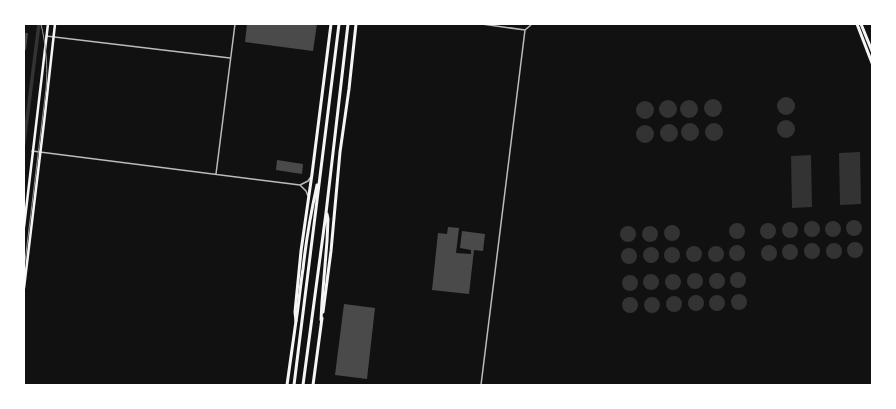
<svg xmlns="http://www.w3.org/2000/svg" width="896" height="409" font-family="Inter,sans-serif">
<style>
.water{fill:#333}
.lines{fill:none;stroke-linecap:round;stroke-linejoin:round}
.canal{stroke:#333;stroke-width:3.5}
.building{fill:#4a4a4a}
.minor{stroke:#bcbcbc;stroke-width:1.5}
.secondary{stroke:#f5f5f5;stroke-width:2.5}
.primary{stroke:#f5f5f5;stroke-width:3}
.motorway{stroke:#f5f5f5;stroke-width:3}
.rail{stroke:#9a9a9a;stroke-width:1}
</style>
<rect width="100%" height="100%" fill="#111"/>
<!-- water -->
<path class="water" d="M777 106a9 9 0 1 1 18 0a9 9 0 1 1-18 0Z
M704 108a9 9 0 1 1 18 0a9 9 0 1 1-18 0Z
M659 109a9 9 0 1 1 18 0a9 9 0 1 1-18 0Z
M680 109a9 9 0 1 1 18 0a9 9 0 1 1-18 0Z
M636 110a9 9 0 1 1 18 0a9 9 0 1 1-18 0Z
M777 129a9 9 0 1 1 18 0a9 9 0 1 1-18 0Z
M705 132a9 9 0 1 1 18 0a9 9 0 1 1-18 0Z
M681 132a9 9 0 1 1 18 0a9 9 0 1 1-18 0Z
M660 133a9 9 0 1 1 18 0a9 9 0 1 1-18 0Z
M636 134a9 9 0 1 1 18 0a9 9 0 1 1-18 0Z
M860 152 861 204 840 205 839 153Z
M811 155 812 207 792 208 791 156Z
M846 228a8 8 0 1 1 16 0a8 8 0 1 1-16 0Z
M804 229a8 8 0 1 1 16 0a8 8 0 1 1-16 0Z
M825 229a8 8 0 1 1 16 0a8 8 0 1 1-16 0Z
M782 230a8 8 0 1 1 16 0a8 8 0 1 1-16 0Z
M760 231a8 8 0 1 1 16 0a8 8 0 1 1-16 0Z
M729 231a8 8 0 1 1 16 0a8 8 0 1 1-16 0Z
M664 233a8 8 0 1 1 16 0a8 8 0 1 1-16 0Z
M620 234a8 8 0 1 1 16 0a8 8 0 1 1-16 0Z
M642 234a8 8 0 1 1 16 0a8 8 0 1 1-16 0Z
M847 250a8 8 0 1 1 16 0a8 8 0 1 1-16 0Z
M804 251a8 8 0 1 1 16 0a8 8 0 1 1-16 0Z
M826 251a8 8 0 1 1 16 0a8 8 0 1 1-16 0Z
M782 252a8 8 0 1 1 16 0a8 8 0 1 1-16 0Z
M761 253a8 8 0 1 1 16 0a8 8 0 1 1-16 0Z
M729 253a8 8 0 1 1 16 0a8 8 0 1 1-16 0Z
M686 254a8 8 0 1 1 16 0a8 8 0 1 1-16 0Z
M708 254a8 8 0 1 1 16 0a8 8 0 1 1-16 0Z
M664 255a8 8 0 1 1 16 0a8 8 0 1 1-16 0Z
M643 255a8 8 0 1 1 16 0a8 8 0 1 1-16 0Z
M621 256a8 8 0 1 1 16 0a8 8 0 1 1-16 0Z
M730 280a8 8 0 1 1 16 0a8 8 0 1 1-16 0Z
M687 281a8 8 0 1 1 16 0a8 8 0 1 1-16 0Z
M709 281a8 8 0 1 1 16 0a8 8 0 1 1-16 0Z
M643 282a8 8 0 1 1 16 0a8 8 0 1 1-16 0Z
M665 282a8 8 0 1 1 16 0a8 8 0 1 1-16 0Z
M622 283a8 8 0 1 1 16 0a8 8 0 1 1-16 0Z
M731 302a8 8 0 1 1 16 0a8 8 0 1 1-16 0Z
M709 303a8 8 0 1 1 16 0a8 8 0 1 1-16 0Z
M688 303a8 8 0 1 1 16 0a8 8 0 1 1-16 0Z
M666 304a8 8 0 1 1 16 0a8 8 0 1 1-16 0Z
M644 305a8 8 0 1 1 16 0a8 8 0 1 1-16 0Z
M622 305a8 8 0 1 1 16 0a8 8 0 1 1-16 0Z"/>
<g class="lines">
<!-- canal -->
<path class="canal" d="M24 143 39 24"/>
</g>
<!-- building -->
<path class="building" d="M247 24H317L313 51 245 42Z
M24 33H28L26 50 24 49Z
M277 160 303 164 302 174 276 170Z
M448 227 459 228 456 253 471 254V250L460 248 462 231 485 234 483 251 474 250 469 294 432 290 438 233 447 234Z
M344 304 375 308 367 379 335 375Z"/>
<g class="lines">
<!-- minor -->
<path class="minor" d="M482 24 525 30
M46 36 230 58
M32 151 300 185 308 181 310 178
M216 174 235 24
M300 185 306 191 308 196
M481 385 525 30 532 24"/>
<!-- secondary -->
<path class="secondary" d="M24 227 48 24
M24 288 45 114 55 24"/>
<!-- primary -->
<path class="primary" d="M857 24 872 63
M861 24 872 51
M323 312 331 251 340 152 349 89 356 24
M287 385 296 321 295 312 301 251 312 174 331 24
M313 385 322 318"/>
<!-- motorway -->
<path class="motorway" d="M321 320 322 302 327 241 328 219 327 214
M296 321C299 304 300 287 303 269 306 241 311 212 317 185
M294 385 339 24
M303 385 326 213 348 24"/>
<!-- rail -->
<path class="rail" d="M24 270 46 89C48 67 46 45 41 24"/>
</g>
<!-- border -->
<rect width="896" height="409" fill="none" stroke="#ffffff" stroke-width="50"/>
</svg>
